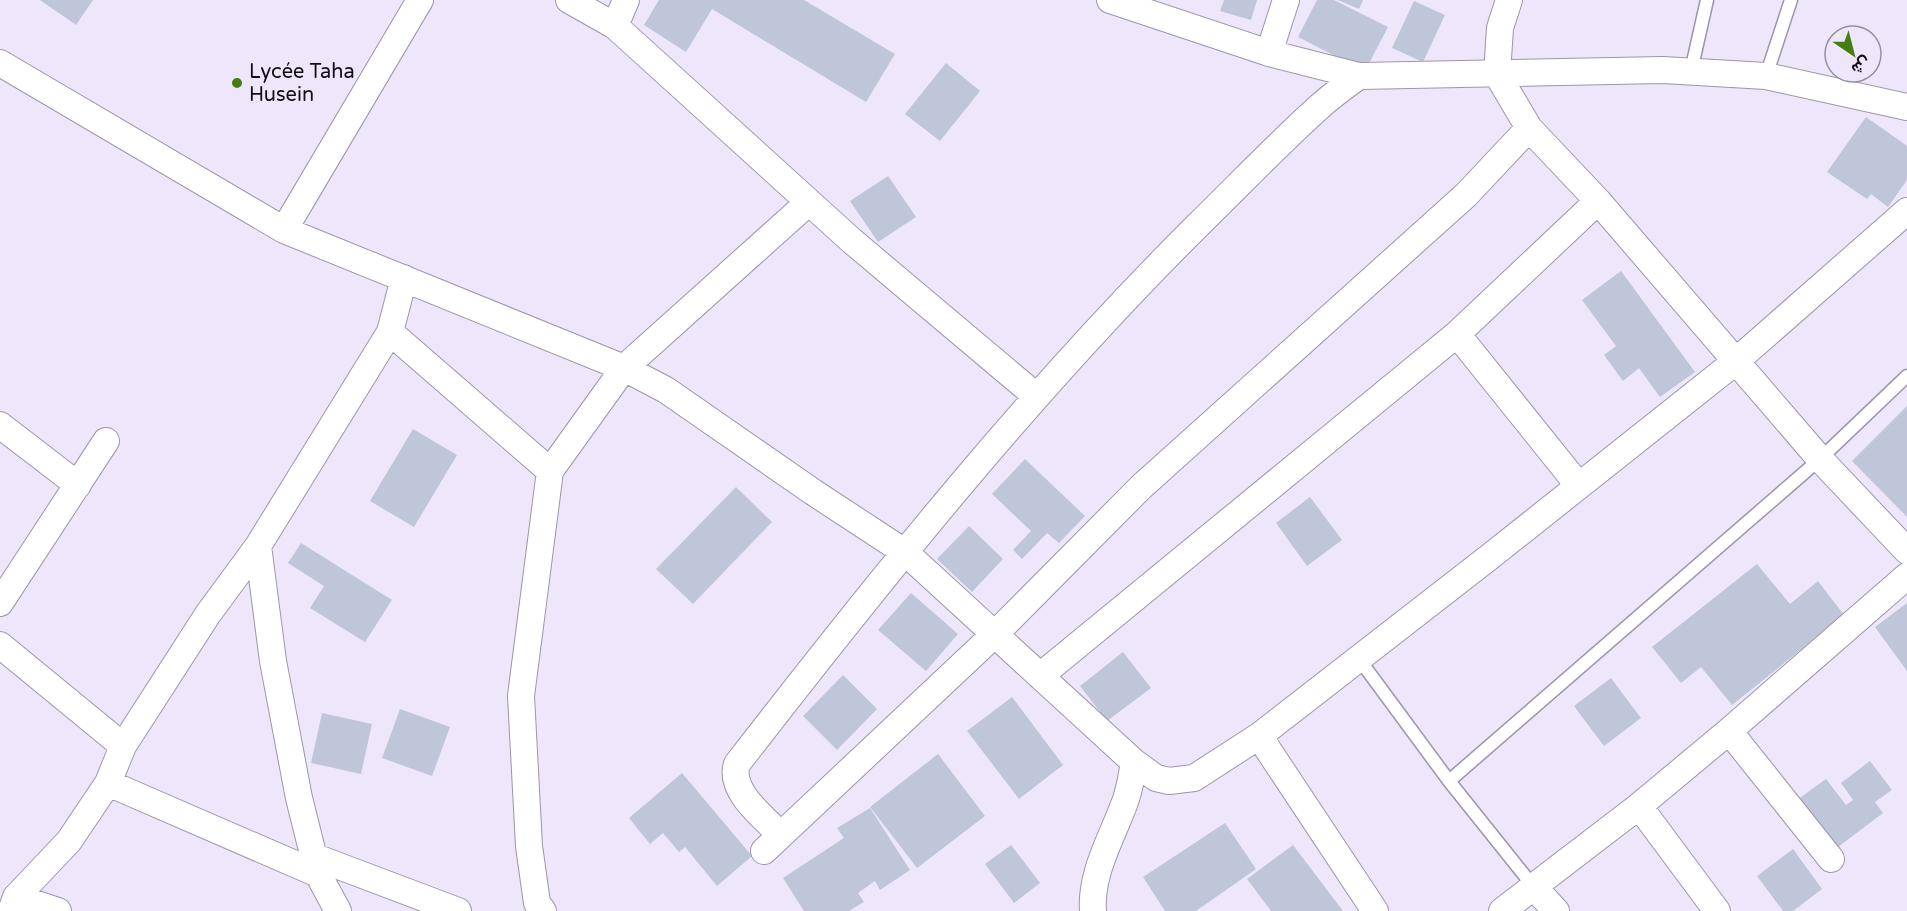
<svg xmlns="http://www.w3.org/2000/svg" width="1907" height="911" font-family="'Varela Round',Vazirmatn,sans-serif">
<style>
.building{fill:#bfc6da}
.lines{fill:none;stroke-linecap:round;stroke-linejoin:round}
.service-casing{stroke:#9d95a9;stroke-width:15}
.minor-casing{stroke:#9d95a9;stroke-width:28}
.service{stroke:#fff;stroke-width:12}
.minor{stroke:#fff;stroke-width:26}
.poi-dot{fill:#467d13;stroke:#eee6fb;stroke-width:2}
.labels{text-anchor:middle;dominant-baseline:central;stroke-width:4.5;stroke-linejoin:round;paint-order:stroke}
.poi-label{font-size:20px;fill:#100e14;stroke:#eee6fb;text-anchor:start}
</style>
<rect width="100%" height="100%" fill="#eee6fb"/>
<!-- building -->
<path class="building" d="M40 0H93L76 25Z
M659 0H804L895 54 866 102 712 9 686 52 644 25Z
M1224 0H1257L1251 20 1220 11Z
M1317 0H1334L1388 27 1365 71 1298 37Z
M1338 0H1363L1359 9Z
M1414 1 1445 15 1423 62 1392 48Z
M946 63 980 91 940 141 905 114Z
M1866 117 1907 146V180L1888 207 1871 194 1867 199 1827 172Z
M888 176 916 217 878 242 850 201Z
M1621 271 1695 372 1660 397 1639 368 1623 381 1604 355 1616 346 1582 300Z
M1907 406V517L1852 461Z
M413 429 457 455 414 527 370 501Z
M1025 459 1085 516 1059 543 1047 533 1022 559 1013 550 1031 531 992 494Z
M736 487 772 522 693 604 656 569Z
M1310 497 1342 540 1307 566 1276 523Z
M969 526 1003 559 972 592 937 559Z
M301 543 392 600 365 642 310 608 324 586 288 563Z
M1757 564 1790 604 1818 581 1844 615 1732 705 1701 667 1681 683 1652 647Z
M911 593 958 634 926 671 878 630Z
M1907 603V671L1875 627Z
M1123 652 1151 688 1107 721 1080 686Z
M843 675 877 709 837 750 803 716Z
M1611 678 1641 718 1604 746 1574 706Z
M1012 697 1063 765 1019 799 967 731Z
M400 709 450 727 432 776 382 758Z
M322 713 372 724 361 774 311 763Z
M938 754 985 816 917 868 870 807Z
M1870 761 1892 790 1875 802 1883 813 1834 850 1797 800 1826 779 1846 805 1853 800 1841 783Z
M682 773 752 856 717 886 685 847 679 852 663 833 650 844 629 818Z
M870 808 910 870 880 890 875 881 858 893 864 902 849 911H804L783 878 844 838 837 828Z
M1225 823 1256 869 1196 911H1165L1143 877Z
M1011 845 1040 883 1014 903 985 864Z
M1293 845 1343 911H1271L1247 879Z
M1793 849 1822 889 1793 911H1783L1757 876Z"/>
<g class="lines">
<defs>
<path id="service" d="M1691 71 1707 0
M1766 76 1791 0
M1359 659 1449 781 1533 886
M1449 781 1820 459 1907 376"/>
<path id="minor" d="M569 0 615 26 852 241 1036 396
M1110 0 1269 53 1359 76 1663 70 1766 76 1907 107
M1509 0 1500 28 1497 74 1529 128 1598 201 1820 459 1907 551
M615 26 626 0
M1269 53 1286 0
M0 63 284 230 624 368 666 390 813 492 906 553 1134 762 1156 778 1169 781 1194 778 1259 736 1492 555 1735 362 1907 211
M284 230 420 0
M390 332 550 471 521 696 529 846 537 903 543 911
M1457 334 1579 486
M0 425 78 485
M550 471 624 368 809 202
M258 546 273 661 299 798 318 874 338 911
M0 603 106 441
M0 645 123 746
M1040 676 1457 334 1598 201
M1729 731 1831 859
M1259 736 1375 911
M108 783 318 874
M1639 806 1717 911
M780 834C763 817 728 790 737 764 882 577 1030 392 1198 225 1238 186 1277 145 1318 108 1331 96 1345 86 1359 76
M764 851 996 633 1141 487 1466 195 1529 128
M315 857 458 911
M1533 886 1556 911
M16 897 58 911
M11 911 16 897 69 841 108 783 123 746 208 614 258 546 390 332 404 278
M1093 911C1090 872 1114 834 1126 799 1130 787 1132 774 1134 762
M1502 911 1639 806 1729 731 1907 576"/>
</defs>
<!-- service casing -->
<use href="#service" class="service-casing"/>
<!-- minor casing -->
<use href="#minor" class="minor-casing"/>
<!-- service -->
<use href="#service" class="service"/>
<!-- minor -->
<use href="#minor" class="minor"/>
</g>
<!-- markers -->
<circle class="poi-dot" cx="237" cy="83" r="6"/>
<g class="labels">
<!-- poi labels -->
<g class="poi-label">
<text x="249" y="72">Lycée Taha<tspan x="249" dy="23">Husein</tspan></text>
</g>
</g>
<!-- north arrow -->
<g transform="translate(1853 54) rotate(145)"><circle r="28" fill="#eee6fb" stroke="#95909f" stroke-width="1.5"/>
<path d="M0-4.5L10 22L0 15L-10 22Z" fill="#467d13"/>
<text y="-9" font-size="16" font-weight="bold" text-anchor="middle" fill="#100e14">ش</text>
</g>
</svg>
